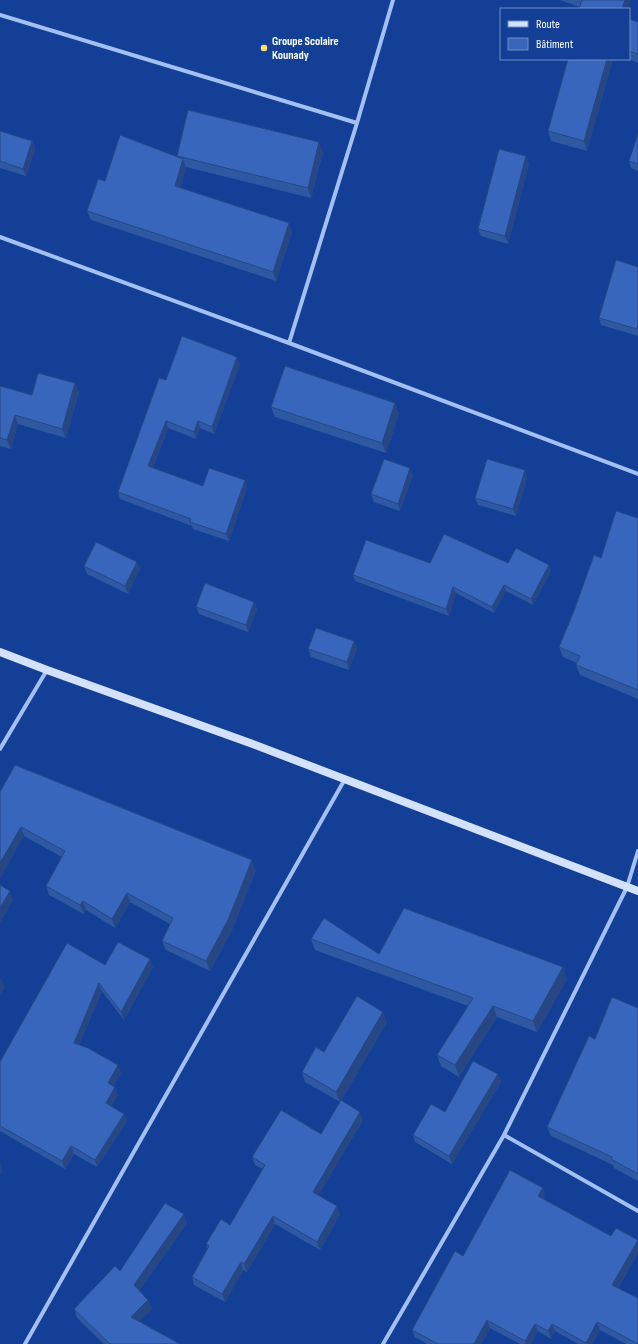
<svg xmlns="http://www.w3.org/2000/svg" width="638" height="1344" font-family="'Sofia Sans Condensed',sans-serif">
<style>
.lines{fill:none;stroke-linecap:round;stroke-linejoin:round}
.street{stroke:#a4c0f2;stroke-width:4}
.secondary{stroke:#d3e1fc;stroke-width:8}
.wall{fill:#2f58a2}
.shaded-wall{fill:#264784}
.building{fill:#3766bc;stroke:#264784}
.poi-dot{fill:#ffe265;stroke:#134096;stroke-width:1.5}
.labels{text-anchor:middle;dominant-baseline:central;stroke-width:4;stroke-linejoin:round;paint-order:stroke}
.poi-label{font-size:12px;font-weight:bold;fill:#fff;stroke:#134096;text-anchor:start}
</style>
<rect width="100%" height="100%" fill="#134096"/>
<g class="lines">
<!-- street -->
<path class="street" d="M0 15 357 123
M0 237 289 343 638 474
M289 343 357 123 393 0
M0 749 47 670
M504 1135 638 1211
M25 1344 345 779
M383 1344 504 1135 627 887 638 851"/>
<!-- secondary -->
<path class="secondary" d="M0 652 47 670 250 743 638 891"/>
</g>
<!-- wall -->
<path class="wall" d="M560 0H631L580 7Z
M629 19 638 22V63L628 59H629Z
M568 59H613L587 151 551 141 548 131Z
M0 131 32 141 35 149 26 176 0 168Z
M638 133V171L631 168 629 161Z
M323 152 311 198 186 167V168L180 188 292 232 276 281 91 220 87 211 105 181 177 157Z
M529 164 508 244 481 236 478 229Z
M638 267V336L601 325 599 318Z
M240 364 214 434 200 428 196 439 168 428 153 468 203 486 247 487 229 541 193 529 192 526 120 499 118 492 166 380Z
M75 383 79 392 66 438 18 424 11 449 0 446V386L32 395Z
M271 407 399 413 386 453 275 417Z
M413 475 400 511 374 502 371 494Z
M527 478 516 516 478 505 475 498Z
M638 518V699L580 675 576 665 577 663 563 657 559 647 576 606V605L601 558Z
M430 563H508L549 565 551 571 533 605 506 591 494 613 456 593 449 616 355 581 353 575Z
M84 566 140 569 128 594 87 574Z
M254 602 257 609 248 632 199 614 196 607Z
M357 648 349 670 311 657 308 649Z
M0 792 256 870 232 930 210 971 166 950 162 941 170 924 130 902 115 928 86 910 84 914 49 895 46 886 62 857 24 836Z
M311 939 379 954 567 979 537 1032 497 1017 459 1077 441 1066 437 1055 468 1006 315 950Z
M105 965 153 967 124 1020 102 991 79 1045 121 1073 113 1086 118 1095 111 1106 124 1114 127 1121 97 1167 74 1154 65 1169 0 1131V1062Z
M638 1008V1181L614 1168 613 1165 551 1136 547 1127 595 1039Z
M387 1022 341 1101 363 1120 318 1195 340 1214 320 1250 275 1224 247 1272 243 1270 225 1302 194 1285 192 1277 208 1249 206 1244 230 1225 263 1169 255 1165 252 1157 321 1134 340 1102 305 1082 302 1072 324 1052Z
M498 1074 501 1082 452 1164 415 1142 413 1135Z
M545 1196 543 1199 611 1236 638 1240V1253L618 1288 638 1344H626L600 1330 592 1344H578L555 1331 551 1339 538 1331 531 1344H520L490 1328 481 1344H427L415 1337 412 1330 463 1256Z
M187 1223 139 1291 148 1300 152 1309 139 1321 180 1344H104L77 1318 74 1309 120 1271Z"/>
<!-- shaded-wall -->
<path class="shaded-wall" d="M625 0H631L628 9H622Z
M607 59H613L587 151 584 141Z
M32 141 35 149 26 176 23 169Z
M319 142 323 152 311 198 308 188Z
M526 156 529 164 508 244 505 236Z
M183 159 186 168 178 195 175 186Z
M289 223 292 232 276 281 273 272Z
M237 357 240 364 214 434 212 427Z
M75 383 79 392 66 438 62 429Z
M395 403 399 413 386 453 382 443Z
M15 415 18 424 11 449 7 440Z
M166 421 168 428 151 473 148 466Z
M198 421 200 428 196 439 194 432Z
M410 468 413 475 400 511 398 504Z
M525 470 527 478 516 516 513 509Z
M245 480 247 487 229 541 226 534Z
M137 562 140 569 128 594 125 586Z
M549 565 551 571 533 605 531 599Z
M504 585 506 591 494 613 492 607Z
M453 587 456 593 449 616 446 609Z
M254 602 257 609 248 632 246 625Z
M354 641 357 648 349 670 347 662Z
M21 827 24 836 0 879V863Z
M252 860 256 870 232 930 210 971 206 961Z
M10 891 13 900 0 923V908Z
M127 893 130 902 115 928 112 919Z
M83 901 86 910 84 914 80 905Z
M150 959 153 967 124 1020 121 1012Z
M563 967 567 979 537 1032 533 1021Z
M1 978 5 987 0 995V980Z
M99 983 102 991 77 1051 74 1043Z
M493 1006 497 1017 459 1077 455 1065Z
M383 1012 387 1022 340 1103 336 1092Z
M118 1065 121 1073 110 1090 108 1083Z
M498 1074 501 1082 452 1164 449 1156Z
M115 1087 118 1095 109 1111 106 1103Z
M360 1112 363 1120 316 1200 313 1192Z
M124 1114 127 1121 97 1167 95 1160Z
M71 1146 74 1154 65 1169 62 1161Z
M0 1163 3 1171 0 1174Z
M543 1188 545 1196 541 1204 538 1196Z
M337 1206 340 1214 320 1250 317 1242Z
M184 1214 187 1223 137 1294 134 1285Z
M273 1216 275 1224 247 1272 244 1264Z
M638 1241V1253L615 1292 612 1285Z
M241 1262 243 1270 225 1302 222 1294Z
M148 1300 152 1309 135 1326 131 1317Z
M487 1320 490 1328 481 1344H474Z
M597 1322 600 1330 592 1344H587L586 1343Z
M535 1324 538 1331 531 1344H526L525 1341Z
M552 1324 555 1331 551 1339 548 1331Z"/>
<!-- building -->
<path class="building" d="M582 0H625L622 9H579Z
M629 19 638 22V54L629 51Z
M568 59H607L584 141 548 131Z
M188 110 319 142 308 188 177 156Z
M0 131 32 141 23 169 0 161Z
M638 133V164L629 161Z
M120 135 183 159 175 186 289 223 273 272 87 211 98 179 105 181Z
M499 149 526 156 505 236 478 229Z
M616 260 638 267V325L637 329 599 318Z
M182 336 237 357 212 427 198 421 194 432 166 421 148 466 203 486 209 468 245 480 226 534 190 522 191 519 118 492 159 378 166 380Z
M285 366 395 403 382 443 271 407Z
M38 373 75 383 62 429 15 415 7 440 0 438V386L32 395Z
M384 459 410 468 398 504 371 494Z
M487 459 525 470 513 509 475 498Z
M616 511 638 518V690L576 665 580 656 559 647 576 606V605L594 555 601 558Z
M444 534 508 563 516 548 549 565 531 599 504 585 492 607 453 587 446 609 353 575 366 540 430 563Z
M96 542 137 562 125 586 84 566Z
M205 583 254 602 246 625 196 607Z
M316 628 354 641 347 662 308 649Z
M15 765 252 860 228 920 206 961 162 941 173 918 127 893 112 919 83 901 80 905 46 886 65 851 21 827 0 863V792Z
M0 885 10 891 0 908Z
M404 908 563 967 533 1021 493 1006 455 1065 437 1055 473 998 311 939 324 918 379 954Z
M118 942 150 959 121 1012 99 983 74 1043 88 1048 118 1065 108 1083 115 1087 106 1103 124 1114 95 1160 71 1146 62 1161 0 1126V1062L19 1028 67 943 105 965Z
M357 996 383 1012 336 1092 302 1072 316 1047 324 1052Z
M612 997 638 1008V1174L611 1159 612 1157 547 1127 589 1036 595 1039Z
M473 1061 498 1074 449 1156 413 1135 431 1104 445 1112Z
M341 1100 360 1112 313 1192 337 1206 317 1242 273 1216 244 1264 241 1262 222 1294 192 1277 209 1246 206 1244 221 1219 230 1225 265 1165 252 1157 281 1110 321 1134Z
M510 1170 543 1188 538 1196 611 1236 616 1228 638 1240 612 1285 638 1298V1344L597 1322 586 1343 552 1324 548 1331 535 1324 525 1341 487 1320 474 1344H438L412 1330 455 1251 463 1256Z
M165 1203 184 1214 134 1285 148 1300 131 1317 180 1344H110L74 1309 115 1266 120 1271Z"/>
<!-- markers -->
<circle class="poi-dot" cx="264" cy="48" r="4"/>
<g class="labels">
<!-- poi labels -->
<g class="poi-label">
<text x="272" y="41">Groupe Scolaire<tspan x="272" dy="14">Kounady</tspan></text>
</g>
</g>
<!-- legend -->
<rect x="500" y="8" width="130" height="52" fill="#134096" stroke="#718cc0"/>
<rect x="508" y="21" width="20" height="6" fill="#d3e1fc" stroke="#718cc0"/>
<text x="536" y="28" font-size="12" fill="#ffffff">Route</text>
<rect x="508" y="38" width="20" height="12" fill="#3766bc" stroke="#718cc0"/>
<text x="536" y="48" font-size="12" fill="#ffffff">Bâtiment</text>
</svg>
